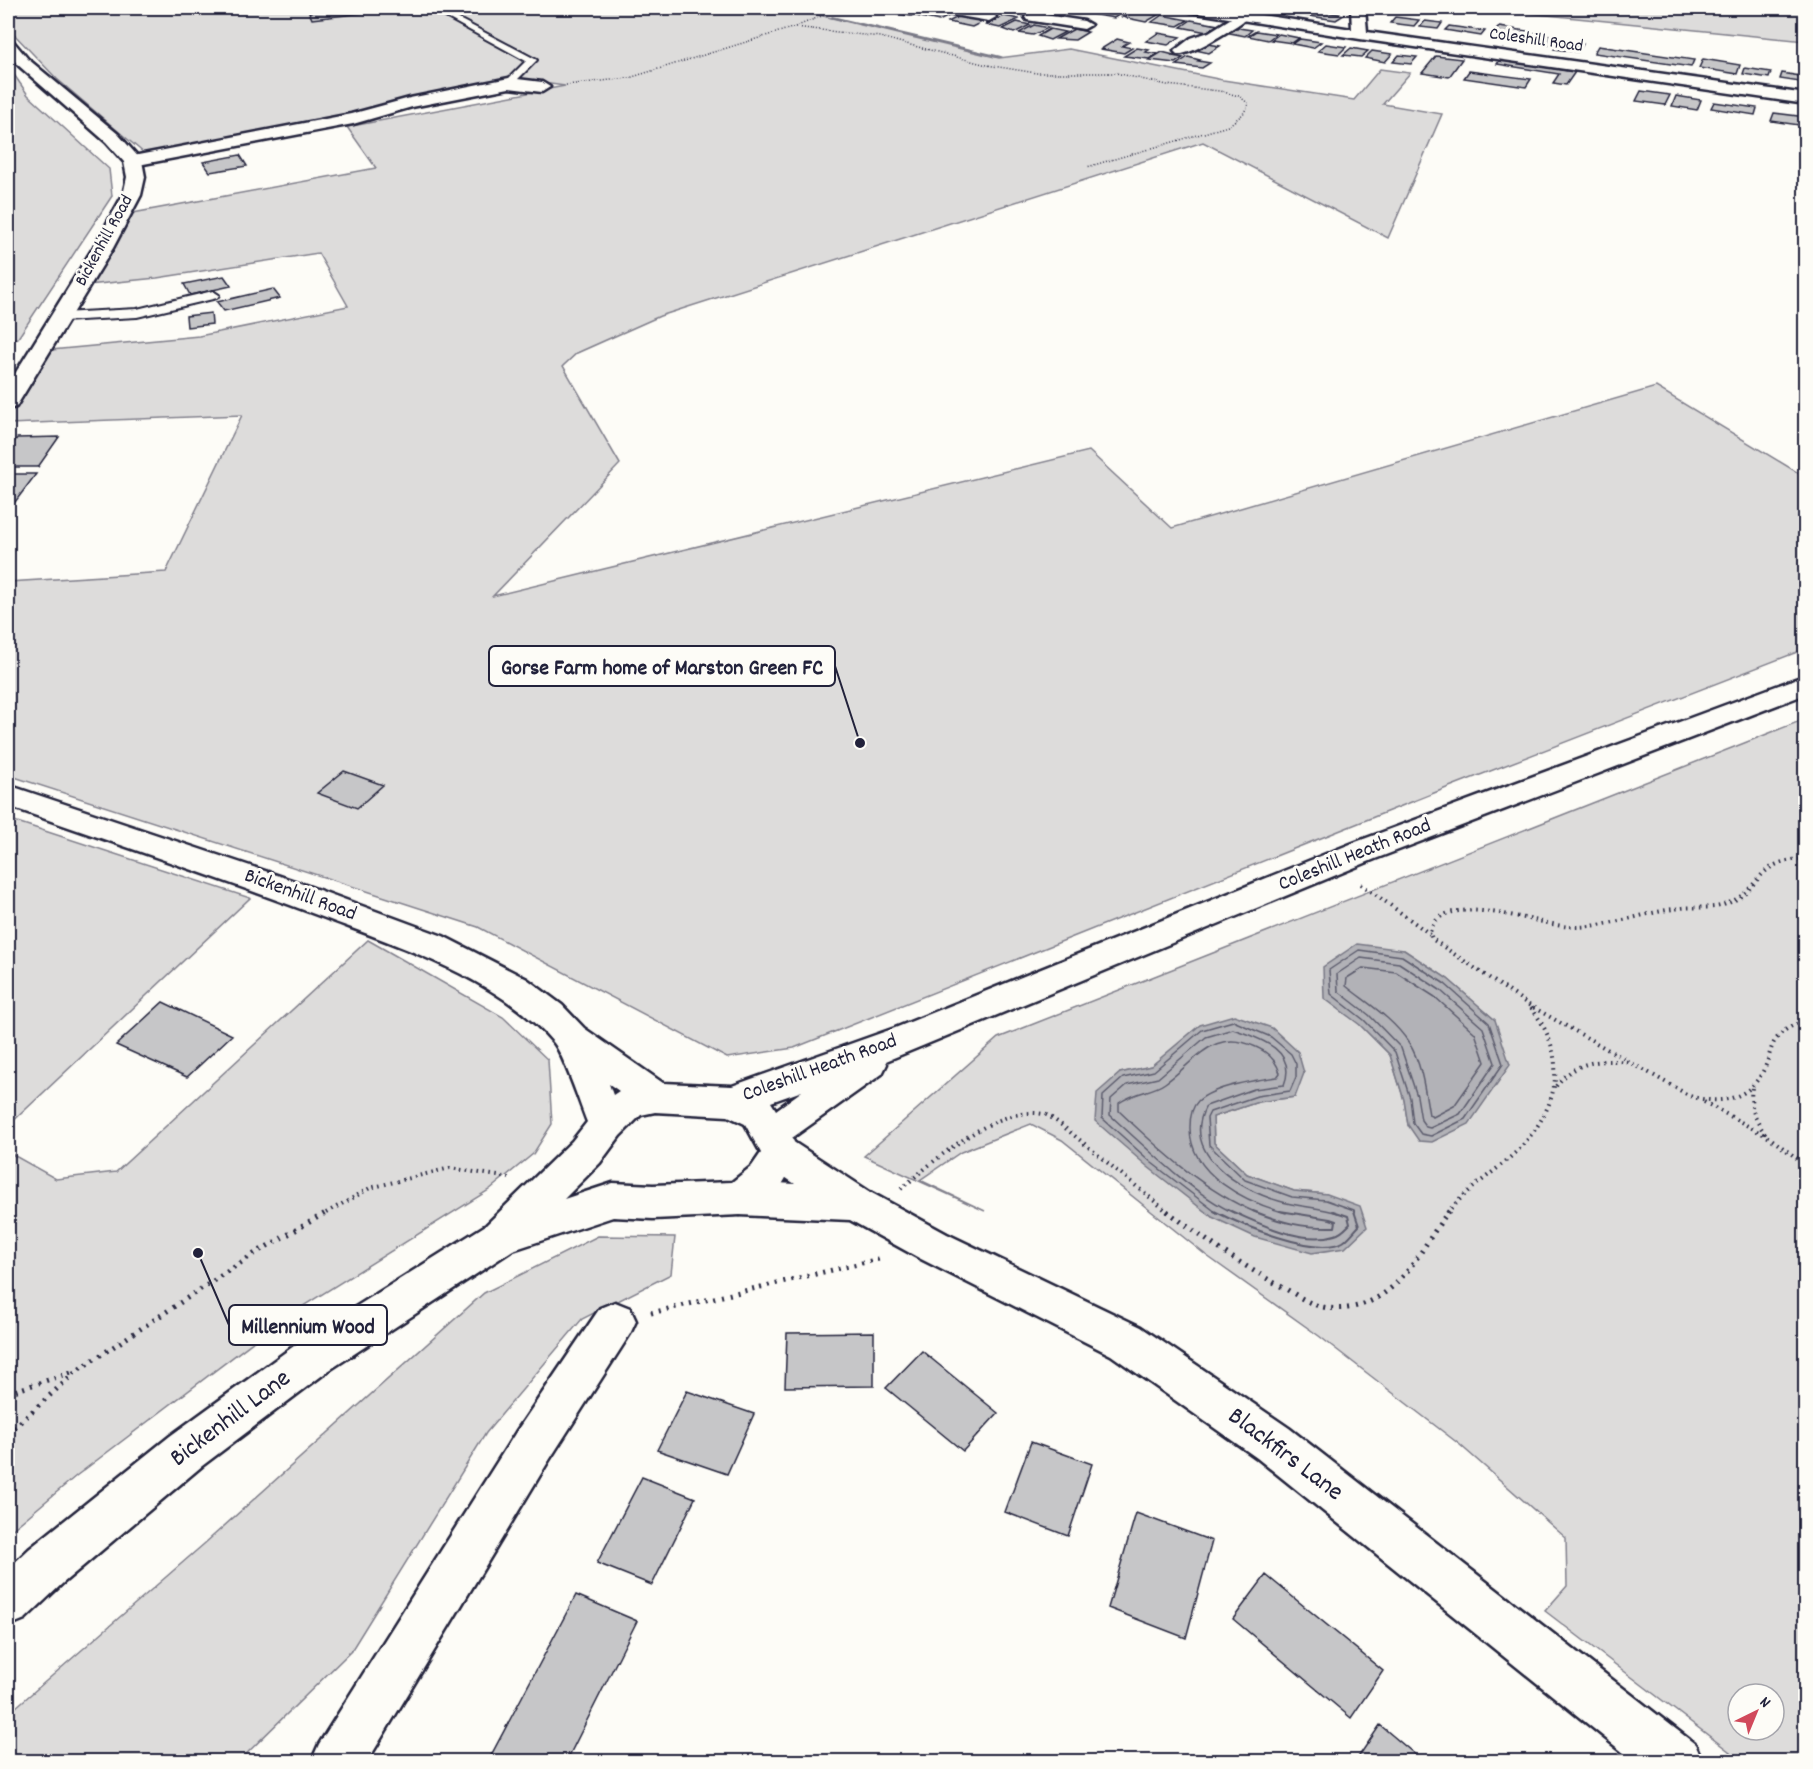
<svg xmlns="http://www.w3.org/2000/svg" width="1813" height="1769" font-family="Dekko,sans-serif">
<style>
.green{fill:#dddcdb;stroke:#807f8b;stroke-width:1.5;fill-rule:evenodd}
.water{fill:#b2b2b7;stroke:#787885;stroke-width:1.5}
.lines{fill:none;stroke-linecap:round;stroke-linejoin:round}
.shore-far1{stroke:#5c5c6d;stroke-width:1.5}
.shore{stroke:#5c5c6d;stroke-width:2}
.stream{fill:#787885;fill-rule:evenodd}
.building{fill:#c6c6c8;stroke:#22223b;stroke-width:1.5}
.service-casing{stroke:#22223b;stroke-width:4}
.minor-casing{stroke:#22223b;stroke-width:5}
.tertiary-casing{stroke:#22223b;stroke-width:5}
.path-far2{stroke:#22223b;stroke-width:1.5;stroke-dasharray:1 2;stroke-linecap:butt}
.path-far1{stroke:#22223b;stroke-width:4;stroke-dasharray:1.5 4.5;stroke-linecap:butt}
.path{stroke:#22223b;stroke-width:5;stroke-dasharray:2 6;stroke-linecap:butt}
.service{fill:#fdfcf7;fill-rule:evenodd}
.minor{fill:#fdfcf7;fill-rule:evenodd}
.tertiary{fill:#fdfcf7;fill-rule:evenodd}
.labels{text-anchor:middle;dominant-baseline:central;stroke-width:6;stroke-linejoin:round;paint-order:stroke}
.far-street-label{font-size:18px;fill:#22223b;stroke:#fdfcf7}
.street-label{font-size:21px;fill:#22223b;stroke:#fdfcf7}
.near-street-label{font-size:26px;fill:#22223b;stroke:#fdfcf7}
.leader{fill:none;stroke:#22223b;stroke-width:2}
.callout-dot{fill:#22223b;stroke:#fdfcf7;stroke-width:2}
.callout{fill:#fdfcf7;stroke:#22223b;stroke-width:2}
.callout-label{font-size:22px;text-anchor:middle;font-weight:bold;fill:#22223b}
</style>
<rect width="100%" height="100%" fill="#fdfcf7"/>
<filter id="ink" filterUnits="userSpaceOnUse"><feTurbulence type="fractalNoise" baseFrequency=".0167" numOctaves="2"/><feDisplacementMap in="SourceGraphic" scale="12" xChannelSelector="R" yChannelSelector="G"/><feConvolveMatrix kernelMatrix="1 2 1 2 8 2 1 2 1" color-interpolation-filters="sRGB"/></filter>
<g filter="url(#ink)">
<!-- green -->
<path class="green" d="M8 8H790L999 58 1069 49 1223 80 1354 100 1380 69 1410 73 1383 104 1442 114 1388 238 1203 142 660 316 577 353 563 366 620 464 493 596 1089 451 1172 528 1656 387 1805 477V649L1444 789 794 1048 727 1058 478 927 8 775V582L166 572 242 415 8 424V415L51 350 199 336 348 306 318 253 157 278 87 285 133 213 376 168 347 127 565 86 506 78 377 106 337 118 145 154 57 79 8 28Z
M1489 8H1805V41L1488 9Z
M8 66 28 95 109 169 112 196 18 338 8 339Z
M1805 719V1761H1742L1545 1611 1567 1586 1566 1538 1459 1444 1319 1336 1207 1256 1062 1140 1031 1124 961 1152 920 1180 985 1211 864 1156 998 1038ZM1404 950 1448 979 1495 1020 1408 1125 1404 1100 1390 1055 1360 1025ZM1151 1066 1295 1097 1258 1102 1213 1117 1214 1143 1247 1174 1294 1191 1327 1194 1212 1217 1120 1073ZM1738 1694H1774V1730H1738Z
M8 819 250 898 8 1126Z
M368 940 503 1017 548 1060 552 1124 533 1154 489 1190 287 1316 76 1476 8 1533V1152L56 1179 116 1172Z
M598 1236 675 1237 671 1274 582 1319 486 1433 351 1651 239 1761H8V1714L204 1544 484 1293Z"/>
<!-- water -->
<path class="water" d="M1357 944 1404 950 1448 979 1495 1020 1510 1065 1469 1124 1432 1142 1419 1141 1408 1125 1404 1100 1390 1055 1360 1025 1324 998 1323 967Z
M1234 1015 1272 1028 1298 1052 1304 1073 1295 1097 1258 1102 1213 1117 1214 1143 1247 1174 1294 1191 1327 1194 1360 1206 1367 1227 1345 1248 1312 1253 1255 1237 1212 1217 1148 1167 1095 1121 1097 1093 1120 1073 1151 1066 1200 1025Z"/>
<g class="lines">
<!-- shore-far1 -->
<path class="shore-far1" d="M1359 950 1402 956 1445 984 1489 1023 1503 1064 1465 1119 1431 1136 1421 1134 1413 1123 1410 1098 1395 1052 1364 1020 1331 994 1329 970Z
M1361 958 1399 963 1440 990 1483 1028 1495 1063 1460 1114 1430 1128 1426 1127 1421 1120 1417 1096 1401 1048 1369 1015 1338 991 1337 974Z
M1363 968 1396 972 1435 997 1475 1033 1485 1062 1454 1106 1433 1117 1429 1115C1425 1091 1422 1064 1409 1043 1394 1019 1367 1003 1346 986L1347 978Z
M1217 1213 1152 1163 1102 1118 1103 1096 1123 1078 1154 1071 1202 1030 1233 1021 1271 1037 1291 1054 1296 1064V1077L1290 1091 1257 1096 1210 1112 1207 1118 1209 1145 1245 1180 1292 1197 1326 1200 1354 1210 1355 1213
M1234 1213C1193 1194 1144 1146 1110 1115L1111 1099 1127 1085 1158 1078 1206 1037 1233 1029C1259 1038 1298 1050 1284 1085L1254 1089 1206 1106C1180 1154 1240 1190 1279 1201 1298 1207 1319 1207 1338 1213
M1257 1213C1204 1191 1160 1150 1119 1111V1103C1136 1091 1153 1092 1165 1083 1197 1061 1213 1027 1256 1047 1268 1052 1276 1060 1280 1073L1277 1077C1256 1080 1214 1086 1198 1101 1192 1107 1190 1118 1190 1127 1189 1175 1246 1202 1286 1213"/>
<!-- shore -->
<path class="shore" d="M1214 1211C1239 1224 1316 1257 1343 1242 1348 1239 1354 1231 1359 1226L1354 1211
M1231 1211C1259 1224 1304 1245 1335 1235 1341 1234 1346 1228 1350 1224L1348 1216 1333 1211
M1253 1211C1283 1223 1303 1228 1335 1227L1336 1221 1330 1219 1280 1211"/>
<!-- stream -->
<path class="stream" d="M788 8H794L823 15 821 16Z
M832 16 1001 56 1003 57 1001 58 830 18Z"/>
</g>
<!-- building -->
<path class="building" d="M351 8H362L365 13 312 19 309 12Z
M897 8H917L926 9 911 16 888 12Z
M1101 8H1104L1125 11 1114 18 1091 14Z
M1255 8H1294L1287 13Z
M1305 8 1323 9 1320 11 1344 15 1336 20 1296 14Z
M930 9 953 14 939 21 916 16Z
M1134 11 1158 15 1146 22 1122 17Z
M962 15 986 20 972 27 948 22Z
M1162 15 1188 20 1178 26 1152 22Z
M1004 16 1019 19 1000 28 986 25Z
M1395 17 1419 20 1414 26 1390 23Z
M1191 20 1218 25 1207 32 1181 27Z
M1425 21 1442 23 1438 29 1420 27Z
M1017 22 1030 25 1014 33 1003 29Z
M1034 25 1048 28 1033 35 1019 33Z
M1449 26 1485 31 1481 36 1445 30Z
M1232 27 1252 30 1245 36 1225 32Z
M1499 27 1527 31 1519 40 1491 36Z
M1050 29 1065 32 1050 40 1038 36Z
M1074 29 1088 32 1075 40 1056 39Z
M1256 31 1276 34 1268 40 1248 36Z
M1158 33 1180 37 1168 45 1146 41Z
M1534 33 1555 36 1549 45 1528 42Z
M1279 34 1299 38 1292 43 1271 40Z
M1117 39 1129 42 1122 46 1132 48 1124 53 1101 49Z
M1300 39 1321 42 1313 48 1293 44Z
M1560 40 1583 44 1578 52 1554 49Z
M1202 43 1220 46 1209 53 1191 49Z
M1326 44 1346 47 1339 54 1318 51Z
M1598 46 1694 60 1691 67 1594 53Z
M1137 48 1149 50 1146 52 1158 54 1149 59 1124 56Z
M1351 48 1368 51 1361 57 1343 55Z
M1372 51 1392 54 1385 62 1365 58Z
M1162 52 1174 55 1172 56 1183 58 1175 63 1149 60Z
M1399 55 1417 57 1411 64 1393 62Z
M1436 56 1462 59 1449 77 1422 73Z
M1188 57 1200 60 1198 61 1210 63 1202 68 1176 65Z
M1703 59 1740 65 1737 74 1699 68Z
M1500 60 1575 72 1566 85 1553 83 1559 74 1497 64Z
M1745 68 1771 72 1769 78 1743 74Z
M1469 71 1531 79 1526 87 1464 78Z
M1782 73 1806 77V83L1780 79Z
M1641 91 1670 95 1665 105 1636 101Z
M1676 96 1701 100 1697 110 1672 106Z
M1714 102 1757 108 1755 115 1711 108Z
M1774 113 1806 117V126L1771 121Z
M240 155 247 166 210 172 203 162Z
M224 276 231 286 190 295 184 284Z
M273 289 280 298 224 311 217 302Z
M211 313 212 324 187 327 186 316Z
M59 437 38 467H8V450L17 438Z
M8 474H36L15 502H8Z
M344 771 383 785 357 808 317 793Z
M163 1002 232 1035 187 1077 116 1045Z
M874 1332V1386L785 1387 787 1333Z
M922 1351 998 1413 963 1451 886 1388Z
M687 1391 754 1414 727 1474 657 1450Z
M1031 1442 1092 1464 1068 1536 1005 1512Z
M642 1477 695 1498 652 1585 597 1563Z
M1136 1513 1212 1541 1186 1638 1108 1608Z
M1266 1575 1383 1671 1351 1718 1233 1619Z
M576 1595 637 1621 566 1762 488 1761Z
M1380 1725 1424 1762H1355Z"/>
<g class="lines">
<defs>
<path id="service" d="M429 8H438L537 60 512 85H506V81L526 61Z
M213 291 219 295 217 298 137 317 62 321 56 317 62 313 137 309Z"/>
<path id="minor" d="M929 8H958L994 14 996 17 989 21 936 12Z
M1241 12 1248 16 1246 19C1234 28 1189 57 1177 54L1174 51 1191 38 1209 32Z
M1032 13 1084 21 1091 25 1084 29 1027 20 1025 17Z
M509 78 542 82 550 87 542 92 509 88 412 107 353 124 133 166 127 165 124 161 127 157 133 156 351 114 410 98Z
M781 1138 795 1143 870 1192 947 1234 1141 1327 1289 1428 1695 1744 1703 1762H1635L1257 1458 1111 1355 919 1258 850 1220 740 1215 726 1210 720 1198 726 1186 740 1181 795 1184 767 1165 762 1154 767 1143Z
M615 1302 630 1308 636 1321 630 1334 548 1462 367 1762H311L319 1744 516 1432 600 1308Z"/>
<path id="tertiary" d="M1184 8H1215L1352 29 1351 8H1365L1367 32 1806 94V104L1360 39 1191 12Z
M8 39 13 41 28 59 118 134 142 161 145 177 141 195 113 248 19 402 16 407 8 409V385L93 248 123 195 127 177 124 162 106 142 18 65 8 53Z
M1806 675V694L1375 859 886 1061 887 1064 882 1074 792 1138 800 1154 780 1188 754 1210 740 1215 653 1219 613 1217 513 1250 328 1371 202 1466 63 1583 25 1619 8 1626V1569L29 1549 170 1436 298 1343 486 1225 572 1141 587 1122C580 1104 564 1056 554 1043 500 979 401 947 325 918 220 878 113 843 8 806V785L292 880 443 936 527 979 562 1005 584 1028 663 1083 732 1086 895 1028 1353 843ZM609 1084 619 1091 613 1095ZM802 1091 776 1110 771 1102ZM655 1112 728 1116 745 1124 761 1153 752 1166 732 1182 653 1185 613 1183 564 1199 600 1163 620 1136 641 1115Z"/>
</defs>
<!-- service casing -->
<use href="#service" class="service-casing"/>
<!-- minor casing -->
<use href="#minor" class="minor-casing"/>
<!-- tertiary casing -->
<use href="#tertiary" class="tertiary-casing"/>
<!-- path-far2 -->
<path class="path-far2" d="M795 27 880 37 987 65 1036 73H1116L1167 85 1219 91 1239 96 1249 104 1243 114 1228 126 1087 167
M566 85 629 78 795 27 841 8"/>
<!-- path-far1 -->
<path class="path-far1" d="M1806 859C1753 860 1763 890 1726 904 1712 910 1696 906 1681 908 1645 912 1610 927 1573 927 1544 927 1439 886 1430 933L1432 939 1529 1005 1690 1096C1721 1106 1751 1099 1765 1067 1770 1057 1770 1045 1778 1037 1785 1028 1796 1024 1806 1020
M1361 884 1430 934
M1556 1086C1575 1061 1599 1059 1629 1062
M1752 1088C1749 1107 1755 1121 1767 1136
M1704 1102 1770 1138 1806 1165
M901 1189C935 1160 995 1105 1043 1114 1049 1115 1054 1120 1059 1123L1169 1213
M326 1213 370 1188 450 1168 509 1178
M1447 1213C1467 1189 1494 1173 1516 1152 1561 1107 1570 1056 1529 1005"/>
<!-- path -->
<path class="path" d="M1167 1211C1205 1240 1244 1267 1286 1289 1298 1296 1309 1304 1323 1307 1346 1312 1369 1305 1387 1291 1414 1271 1428 1237 1449 1211
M651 1313 883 1258
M8 1393 75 1371
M8 1433 78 1370 257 1252 329 1211"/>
<!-- service -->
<use href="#service" class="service"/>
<!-- minor -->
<use href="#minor" class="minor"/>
<!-- tertiary -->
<use href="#tertiary" class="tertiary"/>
</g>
</g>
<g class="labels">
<!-- far-street labels -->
<g class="far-street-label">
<text transform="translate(1536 41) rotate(8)">Coleshill Road</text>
<text transform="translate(105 241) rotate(-61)">Bickenhill Road</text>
</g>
<!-- street labels -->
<g class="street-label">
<text transform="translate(1355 856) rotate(-22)">Coleshill Heath Road</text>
<text transform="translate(300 896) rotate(20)">Bickenhill Road</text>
<text transform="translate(820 1069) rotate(-20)">Coleshill Heath Road</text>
</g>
<!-- near-street labels -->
<g class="near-street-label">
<text transform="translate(231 1419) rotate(-37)">Bickenhill Lane</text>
<text transform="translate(1285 1455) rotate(37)">Blackfirs Lane</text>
</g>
</g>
<!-- callouts -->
<path class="leader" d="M860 743L835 666M198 1253L229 1325"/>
<g class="callout-dot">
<circle cx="860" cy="743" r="6"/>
<circle cx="198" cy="1253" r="6"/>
</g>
<g class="callout">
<rect x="489" y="646" width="346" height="40" rx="6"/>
<rect x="229" y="1305" width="158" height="40" rx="6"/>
</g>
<g class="callout-label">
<text x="662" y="674">Gorse Farm home of Marston Green FC</text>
<text x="308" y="1333">Millennium Wood</text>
</g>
<!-- margin -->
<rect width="1813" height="1769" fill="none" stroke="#fdfcf7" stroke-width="30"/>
<rect x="15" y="15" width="1783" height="1739" fill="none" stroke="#22223b" stroke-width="2" filter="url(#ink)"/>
<!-- north arrow -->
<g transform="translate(1756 1712) rotate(43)"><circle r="28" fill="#fdfcf7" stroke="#a5a5ac" stroke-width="1.5"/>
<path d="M0-4.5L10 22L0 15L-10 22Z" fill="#d1495b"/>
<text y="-9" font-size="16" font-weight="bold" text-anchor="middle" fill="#22223b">N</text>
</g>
</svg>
